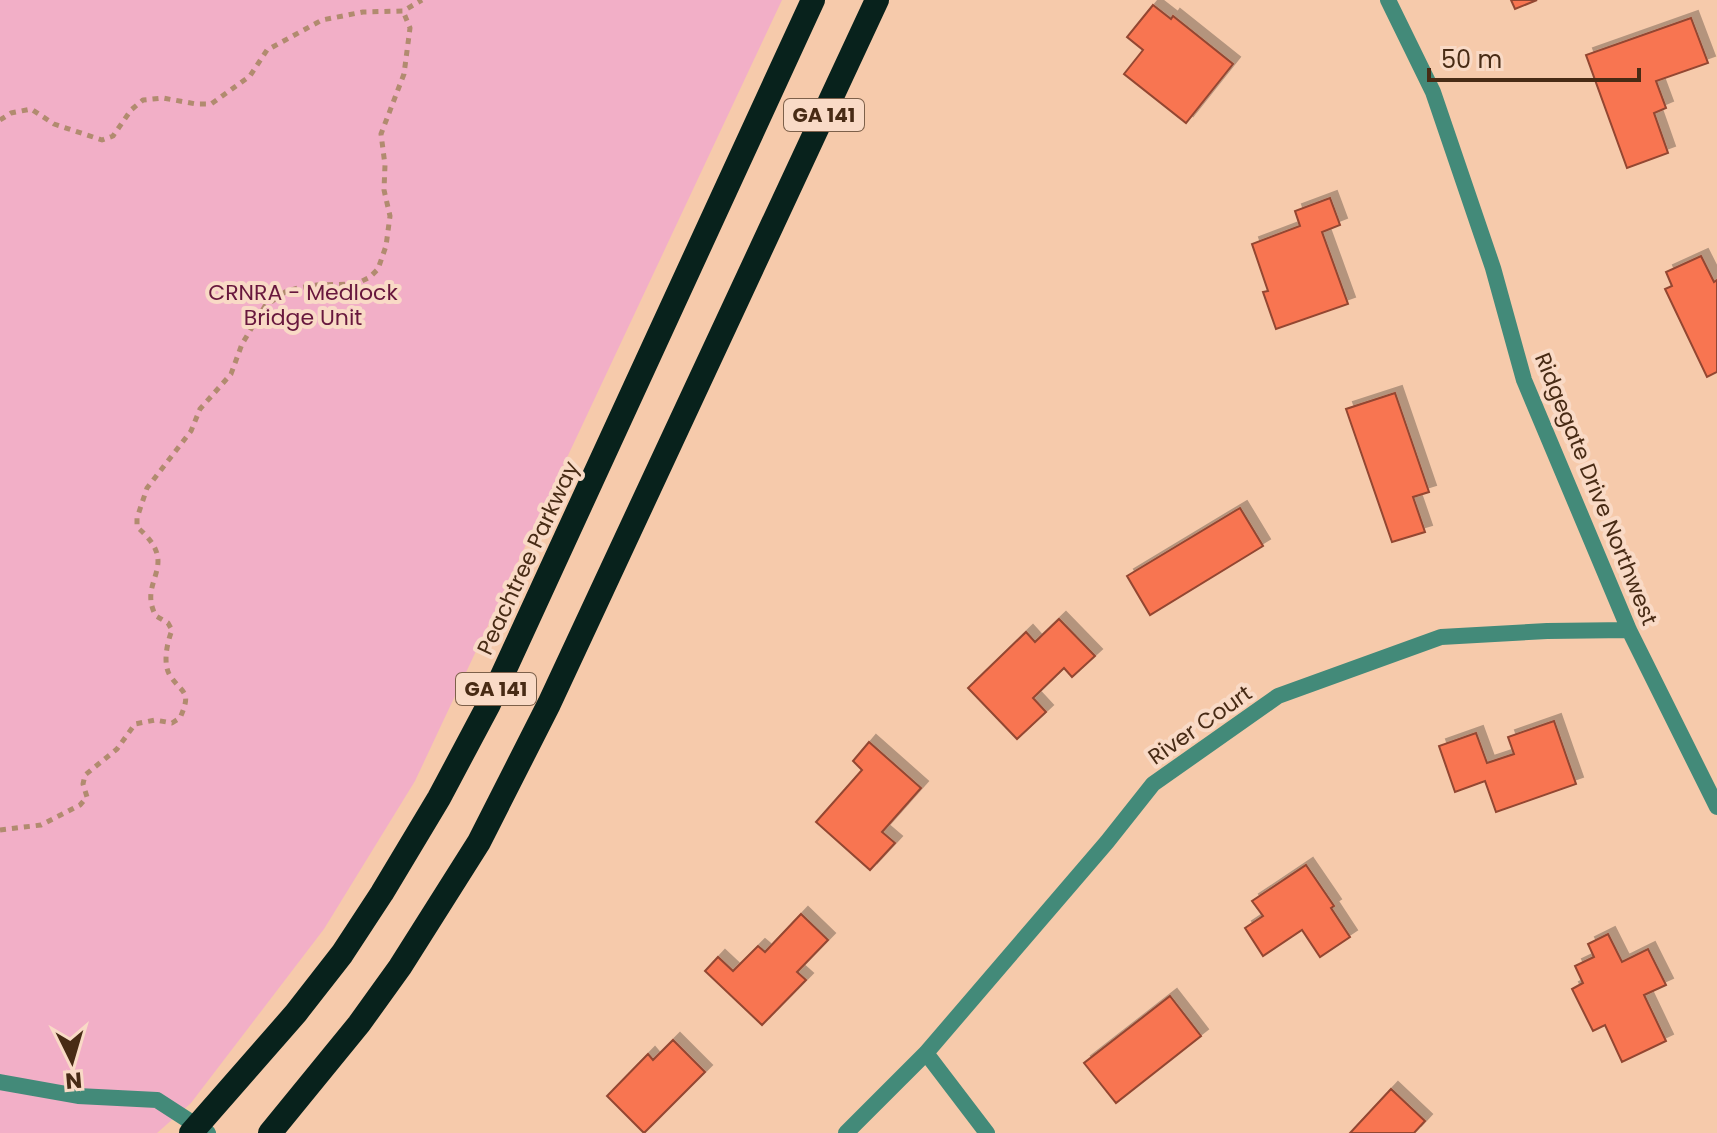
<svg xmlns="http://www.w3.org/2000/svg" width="1717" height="1133" font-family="Poppins,sans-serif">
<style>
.green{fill:#f2afc7}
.building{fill:#f87551;stroke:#934631;stroke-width:2;filter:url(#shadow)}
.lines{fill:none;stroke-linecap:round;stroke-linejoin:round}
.path{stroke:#b18b6f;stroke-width:5;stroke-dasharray:6 6;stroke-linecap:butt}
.lane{stroke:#438a79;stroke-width:16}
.street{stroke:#438a79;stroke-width:16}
.highway{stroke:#08221c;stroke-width:24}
.labels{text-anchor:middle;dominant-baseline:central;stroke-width:8;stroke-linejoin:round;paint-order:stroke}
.shield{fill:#f9dac6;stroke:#7d604a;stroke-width:2}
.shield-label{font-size:20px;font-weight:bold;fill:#482b15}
.park-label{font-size:22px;fill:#68173d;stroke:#f9dac6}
.street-label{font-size:22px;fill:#482b15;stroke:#f9dac6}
</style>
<defs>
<filter id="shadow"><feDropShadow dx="7" dy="-7" stdDeviation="0" flood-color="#0004"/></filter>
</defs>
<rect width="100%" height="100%" fill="#f6caab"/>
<!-- green -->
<path class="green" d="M0 0H782L415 781 324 929 191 1103 157 1133H0Z"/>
<!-- building -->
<path class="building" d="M1511 0H1537L1515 9Z
M1153 5 1171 19 1173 16 1233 64 1186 123 1124 74 1143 50 1127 37Z
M1691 18 1708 63 1656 81 1666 108 1654 113 1668 153 1627 168 1586 55Z
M1330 198 1340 225 1322 232 1348 304 1276 329 1263 292 1268 291 1252 244 1300 226 1295 211Z
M1701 256 1714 282 1717 280V372L1707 377 1665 289 1672 286 1666 272Z
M1395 393 1429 492 1413 497 1425 532 1392 542 1346 409Z
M1240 508 1263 546 1150 615 1127 576Z
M1059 619 1095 656 1072 677 1064 668 1033 698 1046 712 1017 739 968 688 1026 632 1035 642Z
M1554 721 1576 784 1496 812 1485 781 1455 792 1439 746 1476 733 1487 763 1514 754 1508 737Z
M869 742 921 788 882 832 895 843 870 870 816 822 862 770 853 761Z
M1306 865 1334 906 1331 908 1350 937 1320 957 1302 930 1263 956 1245 928 1263 916 1252 901Z
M801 914 828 940 797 972 806 980 762 1025 705 971 718 957 733 971 758 946 765 952Z
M1608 934 1622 962 1648 949 1666 985 1644 995 1666 1041 1622 1062 1605 1025 1593 1031 1572 989 1583 983 1575 966 1594 957 1588 944Z
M1170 996 1201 1036 1116 1103 1084 1063Z
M673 1040 705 1072 644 1133 607 1096 648 1054 653 1060Z
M1391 1089 1425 1121 1414 1133H1350Z"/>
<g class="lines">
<!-- path -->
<path class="path" d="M0 120 11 113 31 109 54 124 102 140 113 136 131 110 143 100 163 98 196 104H211L250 76 267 50 322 20 363 12 403 11 422 0
M0 830 41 825 80 805 87 797 83 784 85 775 117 749 135 724 155 720 172 723 180 718C192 691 183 694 171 677 162 665 167 643 172 630L168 623 156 616C136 580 183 566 137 527V518L147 488 191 431 200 409 231 374 242 344 265 306 285 292 298 288 317 285 356 284 370 277 378 269 386 246 390 216 384 190 385 165 381 134 404 74 410 28 403 11"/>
<!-- lane -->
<path class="lane" d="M0 1082 78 1096 157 1100 208 1133"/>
<!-- street -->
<path class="street" d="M1388 0 1433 92 1493 268 1524 380 1629 630 1717 807
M926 1053 987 1133
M846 1133 926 1053 1107 842 1153 784 1278 696 1441 637 1547 631 1629 630"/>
<!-- highway -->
<path class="highway" d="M191 1133 296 1013 342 954 382 893 439 798 489 704 813 0
M270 1133 359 1024 400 967 479 842 549 704 877 0"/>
</g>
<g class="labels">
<!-- shield labels -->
<g class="shield">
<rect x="784" y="99" width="80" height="32" rx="6"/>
<rect x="456" y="673" width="80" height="32" rx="6"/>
</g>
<g class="shield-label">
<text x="824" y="115">GA 141</text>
<text x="496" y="689">GA 141</text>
</g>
<!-- park labels -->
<g class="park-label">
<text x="303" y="292">CRNRA - Medlock<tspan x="303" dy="25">Bridge Unit</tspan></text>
</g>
<!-- street labels -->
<g class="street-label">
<text transform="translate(1596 489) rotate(68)">Ridgegate Drive Northwest</text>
<text transform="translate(528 558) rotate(-65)">Peachtree Parkway</text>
<text transform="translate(1200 725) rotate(-35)">River Court</text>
</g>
</g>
<!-- north arrow -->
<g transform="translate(72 1061) rotate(175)" stroke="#f9dac6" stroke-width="6" paint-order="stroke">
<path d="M0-6L14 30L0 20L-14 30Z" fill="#482b15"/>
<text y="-12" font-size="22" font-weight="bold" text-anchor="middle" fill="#482b15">N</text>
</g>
<!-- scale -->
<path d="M1429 68v12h210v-12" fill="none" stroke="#482b15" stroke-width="4"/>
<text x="1441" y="68" font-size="24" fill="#482b15" stroke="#f9dac6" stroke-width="6" paint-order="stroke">50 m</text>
</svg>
